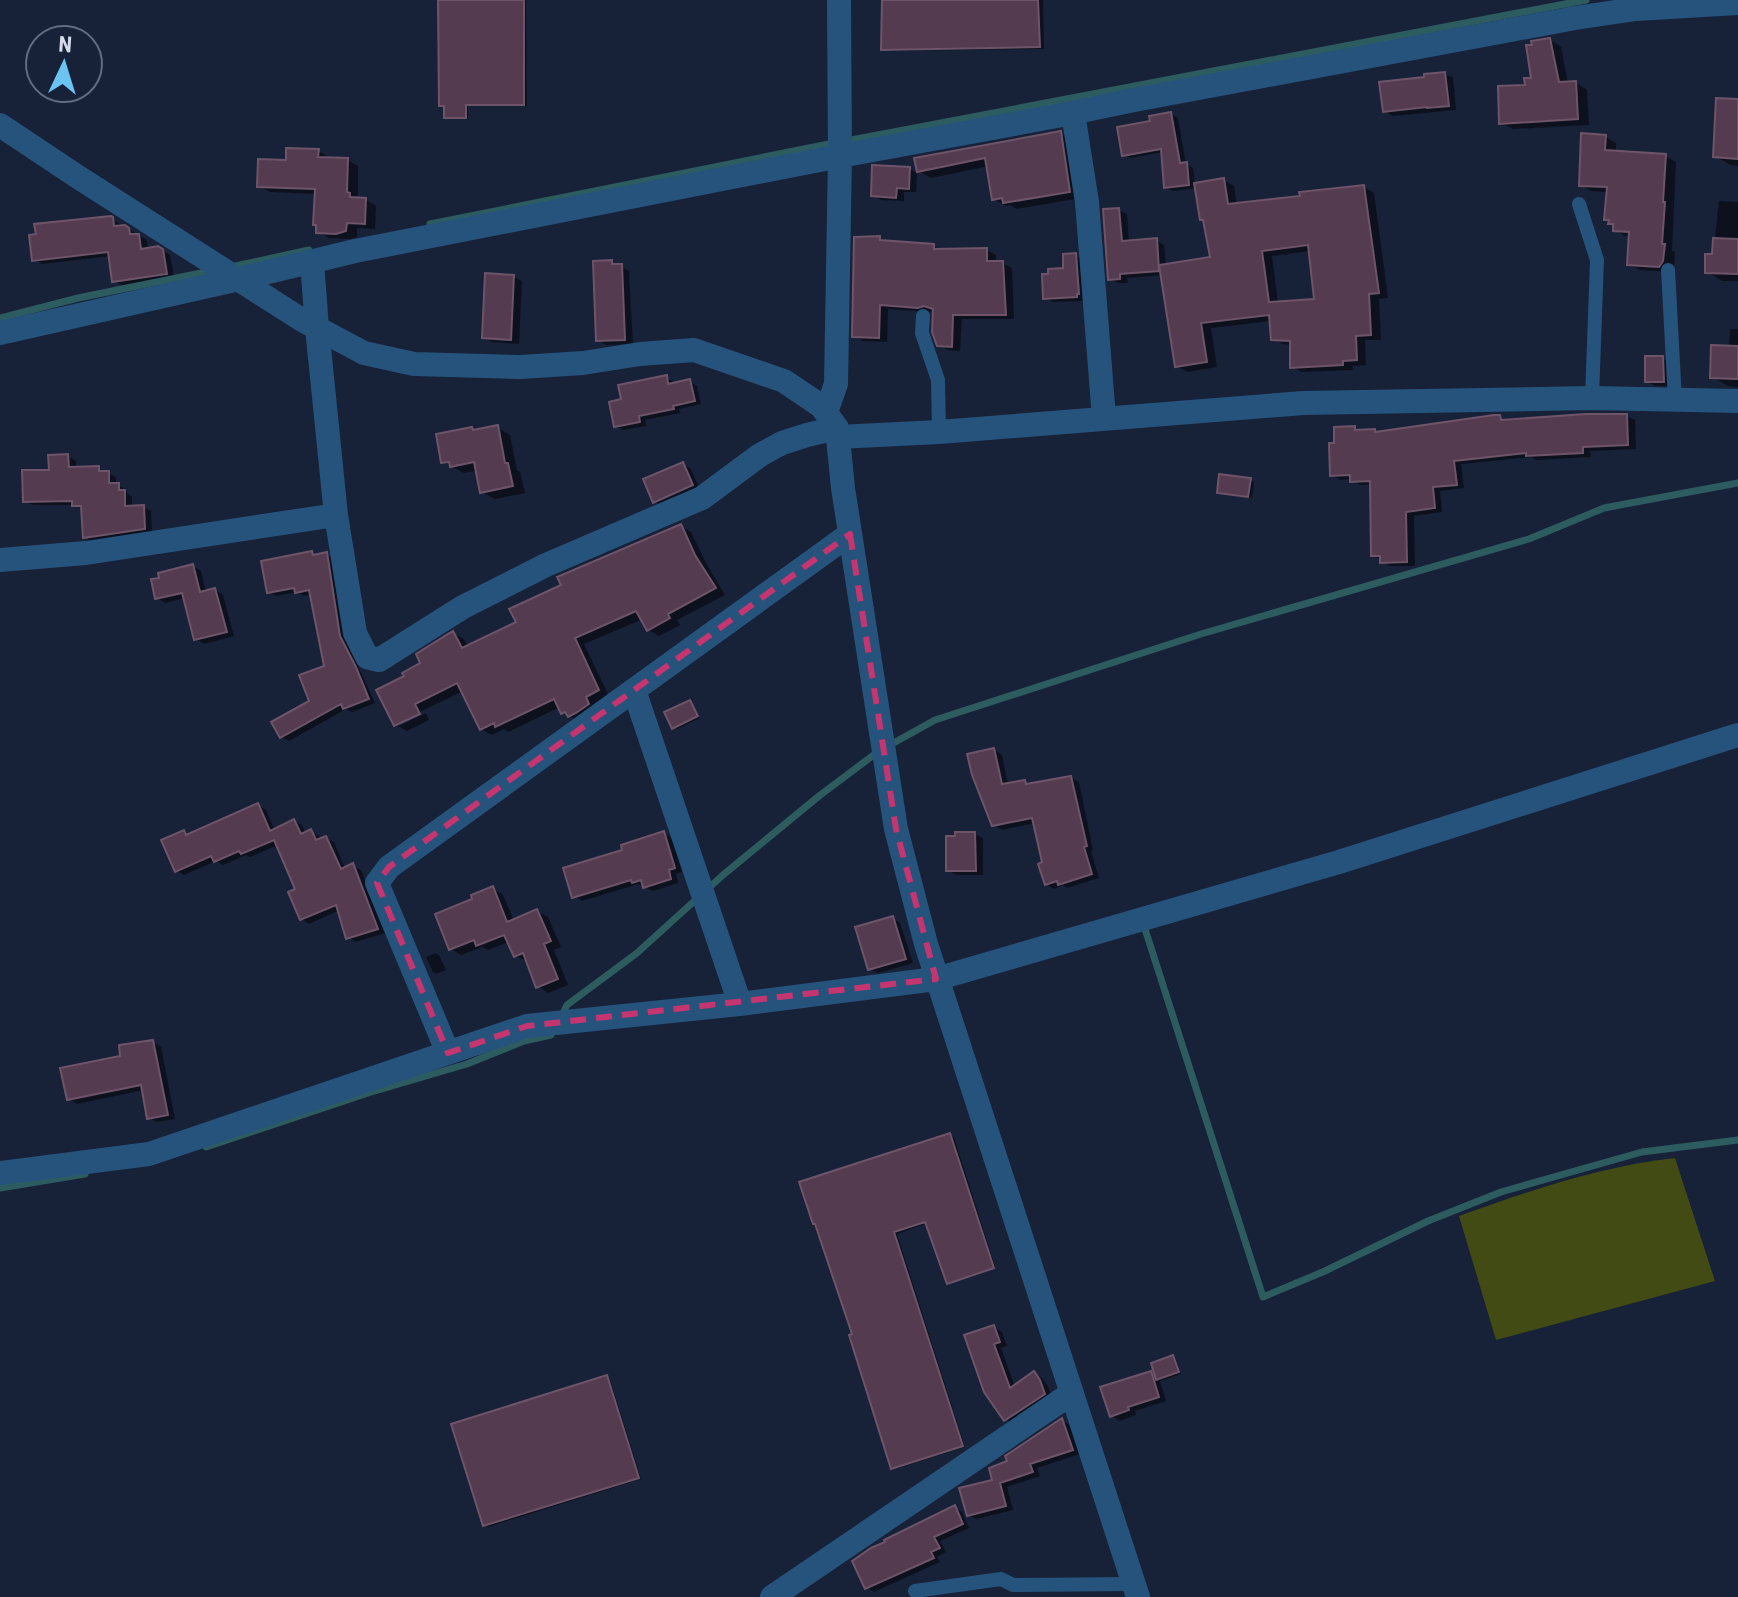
<svg xmlns="http://www.w3.org/2000/svg" width="1738" height="1597" font-family="'Roboto Condensed',sans-serif">
<style>
.green{fill:#424b13}
.shadow{fill:#0007;fill-rule:evenodd}
.lines{fill:none;stroke-linecap:round;stroke-linejoin:round}
.stream{stroke:#2d5c60;stroke-width:7}
.building{fill:#543b4f;stroke:#6e5469;stroke-width:2;fill-rule:evenodd}
.service{stroke:#26537c;stroke-width:14}
.minor{stroke:#26537c;stroke-width:24}
.marked{fill:none;stroke:#c53570;stroke-width:6;stroke-dasharray:16 10;stroke-linejoin:round}
</style>
<rect width="100%" height="100%" fill="#172138"/>
<!-- green -->
<path class="green" d="M1675 1158 1715 1281 1496 1340 1459 1216C1529 1191 1601 1166 1675 1158Z"/>
<!-- shadow -->
<path class="shadow" d="M440 0H526L527 106H468V119H449L446 117V107L441 105Z
M883 0H1043L1044 49 887 51 883 48Z
M1550 40 1561 47 1568 84 1576 83 1587 90 1589 125 1513 129 1501 123 1533 80 1534 46Z
M1445 74 1453 78 1456 110 1393 116 1385 111Z
M1738 101V166L1731 165 1715 156Z
M1171 114 1178 118 1186 164 1193 168 1195 184 1223 180 1234 186 1237 205 1302 198 1364 187 1374 193 1388 298 1379 299 1381 340H1365L1366 365 1352 366 1353 370 1302 372 1292 367V345L1283 344 1273 339 1271 321 1211 328 1217 367 1187 372 1177 366 1163 275 1127 278 1128 283H1118L1110 279 1118 210 1127 214 1129 242 1156 240 1164 245 1166 266 1212 259 1197 188 1173 191 1166 187 1163 152 1130 158 1123 154 1153 122ZM1310 251 1316 301 1278 303 1272 256Z
M1060 133 1072 140 1081 198 1017 209 1010 205 1006 206 994 199 989 166 931 178 919 171Z
M1606 137 1616 143V153L1665 156 1676 162 1672 251 1675 252 1674 268 1670 272 1640 270 1629 264 1631 236H1625L1615 230V225L1610 223 1608 192 1591 191 1581 185Z
M318 151 329 157V159L348 160 358 166V199L366 200 376 206 375 229 357 228V237L349 239 329 238 318 232 317 194 270 192 259 186 288 162Z
M909 169 917 173 916 192H904V201L881 200 873 195Z
M1719 201 1738 202V281H1722L1707 272 1713 256Z
M110 218 120 224 121 227H125L147 240 148 250 158 248 170 255 174 277 122 285 114 281 111 256 42 264 34 259Z
M880 238 888 243 933 246 941 250H987L996 255V263H1003L1012 268 1014 319H962L960 351 948 350 939 345 935 310 928 312 888 309 887 342 863 341 854 336Z
M1075 255 1084 260V301L1053 302 1045 298Z
M611 262 629 271 633 344 606 345 598 340Z
M514 277 522 281 519 344 492 342 484 337Z
M1730 329H1738V387L1728 386 1712 377 1729 347Z
M1662 358 1670 363 1671 386H1655L1647 381Z
M666 378 674 382V385L690 382 697 386 701 404 679 409 680 413 645 420 646 426 623 430 615 426 623 401Z
M1626 416 1635 420 1636 449 1590 451 1591 457 1536 460 1532 457 1461 464 1464 488 1440 491 1442 512 1414 516 1415 566H1390L1373 555 1372 484 1360 485 1352 479 1340 480 1332 475 1336 445 1354 428 1360 431H1374L1379 434 1499 417 1508 422Z
M497 427 510 435 517 470 520 472 525 493 495 499 482 492 478 470 464 473 443 462 471 429 476 431Z
M68 456 76 461V469L98 468 116 477V485L126 489 127 493 132 497V507H143L151 511 152 533 92 542 85 537 83 510 75 505H33L25 501 51 472Z
M683 464 691 469 700 490 662 506 654 501Z
M1250 480 1254 482 1252 498 1219 492Z
M680 526 691 532 706 563 725 595 677 620 680 625 659 636 649 630 643 619 584 644 609 696 595 703 599 710 580 722 563 712 560 707 508 732 504 729 492 735 481 729 463 691 399 722V726L426 713 429 720 407 731 396 725 406 677 423 664 453 633 464 639 468 647 518 623Z
M311 553 317 556 326 554 334 559 347 642 375 703 352 712 346 709 289 741 282 737 312 702 326 667 312 594 304 596 297 592 276 596 269 592Z
M193 566 201 571 206 592 215 590 223 595 234 636 204 644 196 639 185 598 165 603 157 598Z
M690 702 693 704 700 718 677 729 674 727Z
M994 750 1002 755 1008 785 1025 782 1031 785 1071 778 1079 782 1093 850 1091 851 1099 878 1067 888 1063 885 1054 889 1046 884 1045 864 1035 823 1002 830 994 825Z
M258 805 266 810 275 831 294 821 302 825 306 834 311 832 319 836 321 840 326 838 334 842 345 869 353 866 361 870 385 933 356 942 348 937 340 910 309 924 302 919 298 890 278 845 250 857 246 855 223 865 216 861 184 875 176 870 184 832 190 836Z
M664 833 672 838 682 872 676 874 678 883 653 891 638 884 582 901 574 896 625 851Z
M975 834 983 838V875H956L948 870Z
M492 888 503 895 514 921 537 911 548 917 561 947 554 950 568 985 548 993 538 986 528 961 515 956 509 942 488 950 482 947 461 955 451 949 475 901Z
M892 918 900 923 913 963 878 973 869 969Z
M436 953 439 955 446 970 436 974 433 972 426 957Z
M153 1042 161 1047 175 1119 157 1122 149 1118 144 1090 77 1104 69 1099 123 1058Z
M950 1135 954 1137 995 1266 948 1281 928 1223 897 1234 965 1447 896 1469 893 1467 854 1336 817 1224Z
M994 1327 1002 1332 1007 1346 1001 1348 1015 1387 1034 1374 1042 1378 1048 1386 1052 1398 1014 1424 1006 1419 985 1391Z
M1173 1357 1176 1359 1181 1374 1160 1381 1166 1401 1135 1411 1136 1415 1120 1421 1112 1416 1151 1373 1157 1377Z
M606 1377 610 1379 641 1479 488 1527 485 1525Z
M1062 1421 1070 1425 1080 1454 1037 1468 1040 1476 1007 1487 1013 1510 976 1519 968 1515 1009 1462Z
M954 1507 962 1512 969 1528 940 1541 946 1552 937 1557 940 1562 874 1592 867 1587Z"/>
<g class="lines">
<!-- stream -->
<path class="stream" d="M846 141 1586 0
M430 224 834 143
M231 267 309 250
M0 318 78 298 211 271
M1145 929 1263 1297 1325 1271 1428 1221 1501 1192 1642 1152 1738 1140
M561 1017 567 1005 637 953 723 875 819 796 879 751 935 720 1201 634 1529 539 1604 508 1738 483
M206 1147 368 1093 467 1064 524 1041 551 1035 553 1031
M0 1188 85 1174"/>
</g>
<!-- building -->
<path class="building" d="M438 0H524V105H466V118H444V106H439Z
M882 0H1038L1040 47 881 50Z
M1550 38 1559 82 1576 81 1578 119 1499 124 1498 86 1525 85 1524 78H1531L1526 45H1532L1531 41Z
M1445 72 1449 106 1427 108V107L1383 112 1379 82 1424 77V74Z
M1716 98 1738 99V159L1713 157Z
M1171 112 1180 163 1187 162 1189 185 1164 188 1161 149 1122 156 1117 127 1150 121 1149 116Z
M1061 131 1070 192 1003 203 1002 198 992 200 985 158 917 172 914 158Z
M1581 133 1606 135 1605 150 1666 154 1663 202H1665L1662 244H1665L1663 261 1659 267 1627 265 1629 232 1613 231V224H1608L1609 220H1604L1607 187 1579 186Z
M286 148 319 149 318 157 348 158 347 192 350 193V197L366 198 365 224 347 223 346 231 336 234 316 233V225H313L315 189 257 187 258 159 286 160Z
M872 165 910 167 909 189 897 188 896 198 871 196Z
M1224 178 1228 204 1300 196 1299 192 1364 185 1379 293 1369 294 1371 335 1356 336 1357 360 1343 361V365L1290 368V341L1271 340 1269 315 1201 323 1207 362 1175 367 1159 265 1210 257 1203 220H1200L1194 183ZM1308 245 1314 299 1269 302 1262 251Z
M1119 208 1122 241 1157 238 1159 271 1120 274V279L1108 280 1103 209Z
M111 216 113 217 114 226 125 225 129 228 130 234H139L141 249 158 246 163 249 167 274 112 282 108 252 32 261 29 235 36 234 34 224Z
M880 236V240L934 244V249L987 248V261H1003L1006 315H953L952 347 937 346 932 332 933 309 924 306 918 308 880 305 879 338 852 337 854 237Z
M1713 238 1738 239V274L1705 273V254H1712Z
M1076 253 1079 294H1077V297L1043 299 1042 274H1048V269L1063 268V254Z
M612 260V264H622L625 340 596 341 593 261Z
M485 273 514 275 511 340 482 338Z
M1711 345 1738 346V379L1710 378Z
M1645 356H1663L1664 382H1645Z
M667 375 668 384 690 379 695 401 673 406 674 409 639 416 640 422 614 427 609 402 621 399 618 385Z
M1586 414H1627L1628 445 1583 447V453L1526 456V453L1454 461 1457 485 1433 487 1435 508 1406 512 1407 562 1380 563V556H1371L1370 481 1350 482V475L1330 476 1329 443H1334V427L1355 426V430L1375 429V432L1494 415H1500L1501 420Z
M498 425 505 463H508L513 486 480 493 474 462 450 467 449 462 441 463 436 434 472 427 473 430Z
M68 454 69 467 99 466V471H109V483H119V490H125V506L144 505 145 529 83 538 81 506H72V501L23 502 22 470H49L48 455Z
M683 462 693 485 653 503 643 479Z
M1219 474 1251 478 1248 497 1217 493Z
M681 524 695 555 716 588 668 614 670 618 647 631 636 611 575 638 599 690 586 697 589 704 576 713 568 717 565 712 561 714 554 699 495 727 494 723 480 730 457 683 415 704 420 714 394 726 376 690 404 676 402 673 420 663 416 654 453 631 462 648 516 622 509 609 561 585 557 577Z
M312 551 313 555 327 552 340 636 356 667 369 699 343 709 341 704 280 738 271 722 309 701 299 675 324 666 309 590 295 593 294 588 267 593 261 561Z
M193 564 200 592 215 588 227 632 194 640 182 593 155 599 151 579 159 578 158 573Z
M690 700 698 716 672 729 664 712Z
M994 748 1002 784 1025 780 1026 784 1071 776 1087 846 1084 847 1092 874 1058 885 1057 881 1045 885 1038 864 1042 862 1032 818 992 826 972 775 967 754Z
M258 803 270 831 294 819 301 834 311 829 316 840 326 836 341 869 353 863 378 929 346 939 336 905 300 920 288 892 295 889 274 840 241 854 239 851 214 862 211 856 175 872 161 840 184 830 186 835Z
M664 831 675 868 669 870 671 879 643 888 641 880 632 883 631 880 572 898 563 868 622 850 621 845Z
M955 832H975L976 871H946V836H955Z
M493 886 507 922 537 909 551 941 544 944 558 979 536 988 523 953 514 957 504 935 476 946 474 940 449 950 435 914 472 899 471 895Z
M893 916 906 959 868 970 855 927Z
M153 1040 168 1115 147 1119 141 1085 67 1100 60 1068 120 1056 119 1045Z
M950 1133 994 1268 947 1284 925 1222 894 1232 963 1446 891 1469 849 1335 852 1334 815 1224H813L799 1182Z
M994 1325 1000 1342 994 1344 1010 1388 1034 1371 1040 1380 1045 1394 1004 1421 984 1392 964 1335Z
M1173 1355 1179 1372 1156 1380 1151 1363Z
M1151 1371 1159 1397 1128 1407 1129 1410 1110 1417 1100 1387Z
M607 1375 639 1478 483 1526 451 1424Z
M1062 1418 1073 1450 1030 1464 1033 1472 1000 1483 1006 1506 967 1516 959 1488 992 1480 989 1468 1007 1461 1005 1456Z
M955 1505 963 1524 934 1537 940 1548 931 1552 934 1558 865 1589 852 1561 871 1548 885 1542 884 1540Z"/>
<g class="lines">
<!-- service -->
<path class="service" d="M1579 204 1597 260 1592 398
M1668 270 1675 400
M923 316 922 333 938 380 939 432
M915 1591 1001 1579 1013 1585 1134 1584"/>
<!-- minor -->
<path class="minor" d="M1073 113 1087 202 1104 418
M0 125 78 177 302 320 364 353 414 364 521 367 583 363 640 354 694 350 784 381 821 406 837 428 843 488 896 829 926 944 1138 1597
M312 262 317 328 336 515 355 633 367 657 379 660 463 607 546 565 702 498 760 455 782 443 807 435 837 428
M0 333 239 279 355 251 840 156 1057 116 1134 100 1575 18 1636 9 1738 3
M826 412 836 384 840 156 839 0
M838 437 939 432 1303 403 1592 398 1738 401
M0 560 86 553 336 515
M634 690 740 1004
M448 1053 377 883 389 867 850 534
M0 1173 149 1154 527 1026 740 1004 936 979 1339 862 1738 735
M772 1597 1072 1393"/>
</g>
<!-- marked area -->
<path class="marked" d="M850 534 896 829 936 979 527 1026 448 1053 377 883 389 867Z"/>
<!-- north arrow -->
<g transform="translate(64 64) rotate(4)"><circle r="38" fill="#172138" stroke="#626b7f" stroke-width="2"/>
<path d="M0-6L14 30L0 20L-14 30Z" fill="#6ac3f1"/>
<text y="-12" font-size="22" font-weight="bold" text-anchor="middle" fill="#d3daea">N</text>
</g>
</svg>
